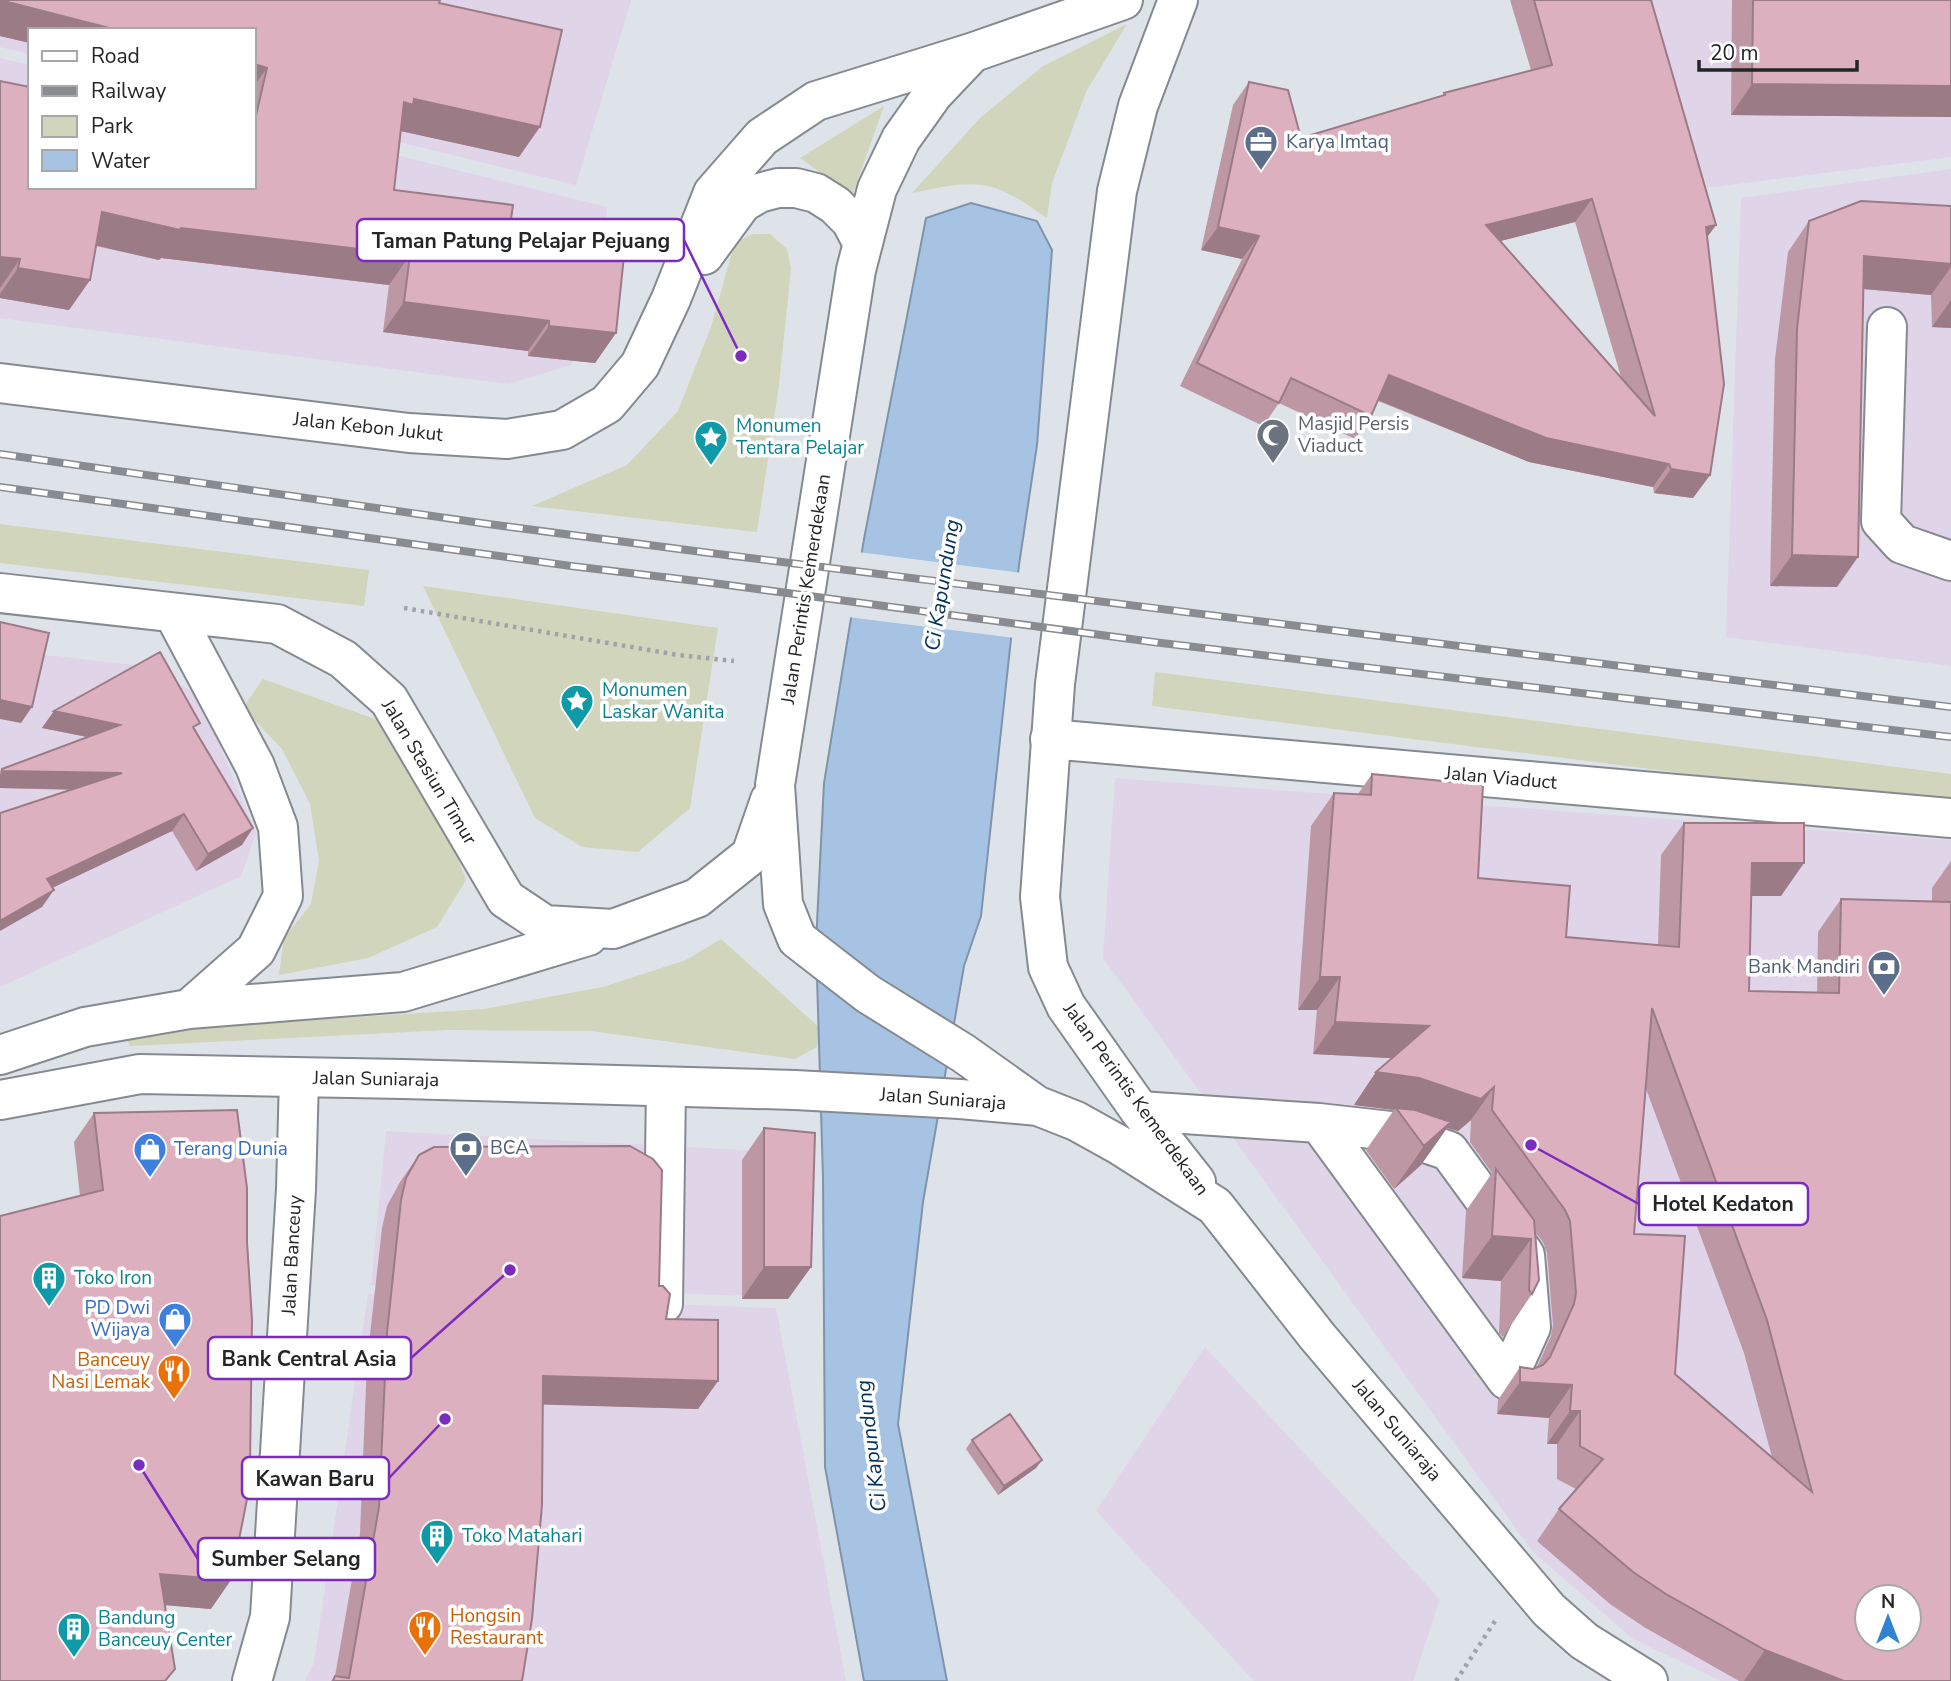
<svg xmlns="http://www.w3.org/2000/svg" width="1951" height="1681" font-family="'Nunito Sans',sans-serif">
<style>
.commercial{fill:#dfd4e8;fill-rule:evenodd}
.green{fill:#d0d5bc}
.water{fill:#a6c3e4;stroke:#7f94ab;stroke-width:2}
.pier{fill:#dee3e9}
.lines{fill:none;stroke-linecap:round;stroke-linejoin:round}
.minor-casing{stroke:#858a90;stroke-width:42}
.major-casing{stroke:#858a90;stroke-width:42}
.path{stroke:#a0a4a9;stroke-width:4.5;stroke-dasharray:3.5 5;stroke-linecap:butt}
.minor{stroke:#fff;stroke-width:38}
.major{stroke:#fff;stroke-width:38}
.rail-casing{stroke:#888b8f;stroke-width:8}
.rail{stroke:#fff;stroke-width:5;stroke-dasharray:16;stroke-linecap:butt}
.wall{fill:#be97a5;fill-rule:evenodd}
.shaded-wall{fill:#9b7b86}
.building{fill:#ddb0c0;stroke:#9b7b86;stroke-width:2;fill-rule:evenodd}
.labels{text-anchor:middle;dominant-baseline:central;stroke-width:7;stroke-linejoin:round;paint-order:stroke}
.service-label{font-size:19px;fill:#4e5e75;stroke:#fff;text-anchor:start}
.worship-label{font-size:19px;fill:#5b616d;stroke:#fff;text-anchor:start}
.culture-label{font-size:19px;fill:#0d838f;stroke:#fff;text-anchor:start}
.street-label{font-size:19px;fill:#232527;stroke:#fff}
.shop-label{font-size:19px;fill:#366cbe;stroke:#fff;text-anchor:start}
.food-label{font-size:19px;fill:#c56008;stroke:#fff;text-anchor:end}
.water-label{font-size:21px;font-style:italic;fill:#023059;stroke:#fff}
.leader{fill:none;stroke:#7b2cbf;stroke-width:2.5}
.callout-dot{fill:#7b2cbf;stroke:#fff;stroke-width:2.5}
.callout{fill:#fff;stroke:#7b2cbf;stroke-width:2.5}
.callout-label{font-size:21px;text-anchor:middle;font-weight:bold;fill:#232527}
</style>
<rect width="100%" height="100%" fill="#dee3e9"/>
<!-- commercial -->
<path class="commercial" d="M0 0H631L576 185 254 107V30H30V54L0 47Z
M1637 0H1951V157L1697 189Z
M0 58 30 65V187H254V120L607 207 604 287 571 365 508 384 0 318Z
M1951 169V666L1726 637 1741 198Z
M0 650 144 666 198 694 256 833 241 876 0 987Z
M1115 778 1951 840V1681H1721L1633 1639 1533 1552 1103 958ZM1867 1597H1909V1639H1867Z
M386 1131 766 1151 761 1296 371 1285Z
M368 1294 776 1308 846 1681H305L314 1663Z
M1205 1347 1440 1599 1413 1681H1254L1096 1511Z"/>
<!-- green -->
<path class="green" d="M1127 24 1087 90 1052 183 1047 218C1029 206 1009 191 988 186 963 181 937 188 912 193L980 118 1043 66Z
M884 106 852 196 800 158Z
M753 234H770L787 249 791 268 779 385 757 532 532 506 627 465 678 411 711 327 731 256 738 241Z
M0 524 369 570 364 606 0 563Z
M423 586 718 628 690 808 638 852 582 847 535 818Z
M1155 672 1951 774V807L1152 706Z
M263 679 375 719 434 793 466 880 437 927 368 958 279 975 284 938 311 904 319 861 310 804 282 749 243 708Z
M721 939 820 1028 817 1047 795 1059 591 1031 448 1030 130 1046 125 1036 137 1031 484 1009 603 987 686 960Z"/>
<!-- water -->
<path class="water" d="M971 203 1037 221 1052 250 1037 445 1019 565 981 916 964 966 923 1202 898 1424 947 1681H864L825 1467 823 1178 816 943 824 783 864 539 926 218Z"/>
<!-- pier -->
<path class="pier" d="M858 552 1022 573 1015 638 848 617Z"/>
<g class="lines">
<defs>
<path id="minor" d="M1887 327 1881 521 1902 544 1951 561
M1050 739 1951 818
M1140 1111 1319 1123 1390 1131 1449 1151 1525 1255 1531 1327 1507 1380 1319 1123
M663 1304 666 1087
M252 1681 270 1617 296 1189 299 1078"/>
<path id="major" d="M1178 0 1138 106 1117 191 1055 684 1040 897 1048 967 1066 1006 1140 1111 1196 1182
M970 55 933 94 901 139 877 189 856 270 775 785 783 904 797 939 868 994 963 1053 1036 1105
M704 255 742 203 759 193 778 188H796L816 193 835 205 851 221 862 242
M0 383 409 433 507 439 562 430 607 404 640 365 671 299 713 193 762 137 816 101 971 53 1123 0
M0 593 277 624 343 659 389 700 506 899 545 925 613 929 697 898 751 855 770 800
M174 614 255 766 278 827 283 896 256 950 189 1009
M0 1055 85 1027 189 1009 403 992 588 936
M0 1100 140 1074 403 1079 795 1090 960 1099 1038 1106 1076 1121 1121 1146 1215 1206 1317 1336 1549 1610 1584 1641 1648 1681"/>
</defs>
<!-- minor casing -->
<use href="#minor" class="minor-casing"/>
<!-- major casing -->
<use href="#major" class="major-casing"/>
<!-- path -->
<path class="path" d="M404 608 678 655 734 661
M1456 1681 1495 1621"/>
<!-- minor -->
<use href="#minor" class="minor"/>
<!-- major -->
<use href="#major" class="major"/>
<defs>
<path id="rail" d="M0 454 488 524 710 553 1951 707
M0 487 571 566 705 582 1153 642 1951 737"/>
</defs>
<!-- rail casing -->
<use href="#rail" class="rail-casing"/>
<!-- rail -->
<use href="#rail" class="rail"/>
</g>
<!-- wall -->
<path class="wall" d="M0 0 439 3 519 157 401 131 394 190 509 233 616 333 595 363 528 356V351L383 332 389 285 161 258 159 260 96 246 90 280 69 310 0 298V81L254 187V30L30 43 0 36Z
M1510 0H1651L1716 225 1707 237 1710 475 1693 498 1654 493 1653 487 1529 462 1378 401 1371 416 1355 439 1279 403 1263 426 1180 386 1242 259 1201 250 1233 105 1249 82 1301 138 1443 96 1444 93 1531 70ZM1575 222 1621 377 1500 241Z
M1732 0H1951V117L1731 115Z
M1951 206V328L1932 327 1931 295 1863 289 1837 587 1770 586 1775 359 1788 252 1809 221Z
M54 711 195 730 242 845 196 871 172 831 52 888 42 907 72 790 0 788V771L2 769 87 737 42 728Z
M1372 774 1478 878 1566 937 1658 945 1661 855 1684 823 1781 896H1751L1749 991 1817 993 1818 932 1841 899 1932 901V888L1951 861V1681H1739L1644 1627 1610 1604 1537 1541 1559 1509 1576 1489 1557 1479V1444H1547L1549 1418 1497 1414 1498 1400 1520 1367 1533 1369 1537 1367 1551 1336 1553 1325 1547 1253 1543 1242 1534 1231 1532 1294 1503 1337 1499 1333 1501 1281 1462 1278 1466 1211 1492 1173 1470 1142 1471 1120 1458 1131 1447 1128 1421 1165 1394 1189 1366 1150 1394 1110 1354 1105 1376 1072 1393 1058 1313 1054 1317 1010H1298L1311 826 1334 793 1358 794ZM1645 1086 1744 1353 1772 1457 1675 1374 1634 1234Z
M94 1113 211 1609 165 1605 80 1196 74 1142Z
M764 1128 811 1267 788 1299H742V1160Z
M419 1155 659 1286 666 1319 718 1381 698 1409 542 1404 522 1681H331L335 1676 360 1534 367 1361 382 1228 387 1206 400 1182Z
M972 1440 1042 1460 1036 1468 998 1495 966 1449Z"/>
<!-- shaded-wall -->
<path class="shaded-wall" d="M0 0 117 30H30V43L0 36Z
M254 64 267 68 254 86Z
M1752 84 1951 86V117L1731 115Z
M414 99 540 127 519 157 396 130 404 102Z
M1592 199 1575 222 1470 249 1486 225Z
M102 212 181 228 410 255 389 285 161 258 159 260 81 242Z
M1716 225 1699 248 1706 227Z
M1218 227 1259 236 1242 259 1201 250Z
M1864 256 1951 264V267L1931 295 1842 287Z
M0 257 20 259 0 288Z
M18 268 90 280 69 310 0 298V294Z
M1951 300V328L1932 327Z
M404 302 549 321 528 351 383 332Z
M549 326 616 333 595 363 528 356Z
M1389 375 1669 464 1653 487 1529 462 1373 398Z
M1671 469 1710 475 1693 498 1654 493Z
M1792 555 1858 557 1837 587 1770 586Z
M0 700 32 707 21 723 0 719Z
M54 711 120 725 108 741 42 728Z
M2 771 122 773 111 790 0 788V775Z
M184 814 172 831 35 896 47 879Z
M253 828 242 845 196 871 208 854Z
M1752 863H1804L1781 896H1729Z
M54 890 42 907 0 931V921Z
M1320 977H1340L1317 1010H1298Z
M1335 1022 1429 1026 1406 1059 1313 1054Z
M1376 1072 1494 1087 1471 1120 1458 1131 1447 1128 1421 1165 1394 1189 1424 1146 1445 1127 1397 1110 1396 1108 1394 1110 1354 1105Z
M1492 1236 1531 1239 1501 1281 1462 1278Z
M764 1267H811L788 1299H742Z
M543 1376 718 1381 698 1409 523 1404Z
M1520 1382 1572 1385 1549 1418 1497 1414Z
M1570 1411H1580L1557 1444H1547Z
M1042 1460 1036 1468 998 1495 1004 1486Z
M160 1574 231 1580 211 1609 140 1603Z
M1765 1650 1844 1681H1744Z"/>
<!-- building -->
<path class="building" d="M0 0H440L439 3 562 30 540 127 414 99 413 105 404 102 394 190 513 205 509 233 625 246 616 333 549 326V321L404 302 410 255 181 228 180 230 102 212 90 280 18 268 20 259 0 257V81L30 87V187H254V124L267 68 254 64V30H117Z
M1534 0H1651L1716 225 1706 227 1724 384 1710 475 1671 469 1669 464 1546 438 1389 375 1371 416 1291 378 1279 403 1197 363 1259 236 1218 227 1249 82 1288 90 1301 138 1445 95 1444 93 1552 65ZM1592 199 1655 416 1486 225Z
M1753 0H1951V86L1752 84Z
M1861 201 1951 206V264L1864 256 1858 557 1792 555 1797 329 1809 221Z
M0 622 49 633 32 707 0 700Z
M160 652 200 723 193 727 253 828 208 854 184 814 47 879 54 890 0 921V813L122 773 2 771V769L120 725 54 711Z
M1372 774 1483 785 1478 878 1570 886 1566 937 1679 947 1684 823H1804V863H1752L1749 991 1839 993 1841 899 1951 902V1681H1844L1765 1650 1666 1594 1633 1572 1559 1509 1603 1459 1580 1446V1411H1570L1572 1385 1520 1382V1367L1533 1369 1543 1365 1550 1357 1574 1304 1576 1293 1570 1221 1565 1210 1492 1110 1494 1087 1481 1099 1419 1078 1376 1072 1429 1026 1335 1022 1340 977H1320L1334 793 1371 795ZM1652 1008 1767 1320 1812 1492 1675 1374 1685 1236 1634 1234ZM1867 1597H1909V1639H1867Z
M1396 1108 1415 1110 1451 1122 1424 1146Z
M237 1110 247 1188V1242L252 1320 250 1466 247 1499 231 1580 160 1574 175 1669 165 1681H0V1216L103 1190 94 1113Z
M764 1128 815 1133 811 1267H764Z
M630 1146 653 1159 662 1170 659 1286H663L670 1294 666 1319 718 1320V1381L543 1376 542 1505 532 1619 522 1681H333L335 1676 349 1678 379 1507 387 1333 401 1200 406 1178 419 1155 434 1147Z
M1496 1169 1534 1220 1539 1280 1532 1294 1529 1290 1531 1239 1492 1236Z
M1010 1414 1042 1460 1004 1486 972 1440Z"/>
<!-- icons -->
<defs>
<symbol id="office-pin" viewBox="-11 -11 22 30"><path d="M0 17L-7.5 6A9.5 9.5 0 1 1 7.5 6Z" fill="#5c6f8a" stroke="#fff"/><path d="M-6-3h4V-5.5h4V-3h4V5H-6ZM-1-4.5V-3h2v-1.5ZM-6 0V1H6V0Z" fill="#fff"/></symbol>
<symbol id="mosque-pin" viewBox="-11 -11 22 30"><path d="M0 17L-7.5 6A9.5 9.5 0 1 1 7.5 6Z" fill="#6b7280" stroke="#fff"/><path d="M3.5-4.9A6 6 0 1 0 3.5 4.9A5 5 0 1 1 3.5-4.9Z" fill="#fff"/></symbol>
<symbol id="sight-pin" viewBox="-11 -11 22 30"><path d="M0 17L-7.5 6A9.5 9.5 0 1 1 7.5 6Z" fill="#0f9aa8" stroke="#fff"/><path d="M0-6L1.8-2.2L6-1.7L2.9 1.2L3.7 5.4L0 3.3L-3.7 5.4L-2.9 1.2L-6-1.7L-1.8-2.2Z" fill="#fff"/></symbol>
<symbol id="bank-pin" viewBox="-11 -11 22 30"><path d="M0 17L-7.5 6A9.5 9.5 0 1 1 7.5 6Z" fill="#5c6f8a" stroke="#fff"/><path d="M-6-4H6V4H-6ZM0-2.3a2.3 2.3 0 1 0 0 4.6a2.3 2.3 0 1 0 0-4.6Z" fill="#fff"/></symbol>
<symbol id="shop-pin" viewBox="-11 -11 22 30"><path d="M0 17L-7.5 6A9.5 9.5 0 1 1 7.5 6Z" fill="#3f7fe0" stroke="#fff"/><path d="M-5-2.5h2.3a2.7 3.5 0 0 1 5.4 0H5L5.5 6h-11ZM-1.5-2.5h3a1.5 2.3 0 0 0-3 0Z" fill="#fff"/></symbol>
<symbol id="building-pin" viewBox="-11 -11 22 30"><path d="M0 17L-7.5 6A9.5 9.5 0 1 1 7.5 6Z" fill="#0f9aa8" stroke="#fff"/><path d="M-4-6H4V6H1V3H-1V6H-4ZM-2.5-4.3h1.7v1.8h-1.7ZM.8-4.3h1.7v1.8H.8ZM-2.5-1h1.7V.8h-1.7ZM.8-1h1.7V.8H.8Z" fill="#fff"/></symbol>
<symbol id="restaurant-pin" viewBox="-11 -11 22 30"><path d="M0 17L-7.5 6A9.5 9.5 0 1 1 7.5 6Z" fill="#e8710a" stroke="#fff"/><path d="M-5-6h1v4h1v-4h1v4h1v-4h1v5L-1.5 .5V6h-2V.5L-5-1ZM5-6V6H3V1.5H1.5Q1.5-4 5-6Z" fill="#fff"/></symbol>
</defs>
<g fill-rule="evenodd">
<use href="#office-pin" x="1242" y="123" width="38" height="52"/>
<use href="#mosque-pin" x="1254" y="416" width="38" height="52"/>
<use href="#sight-pin" x="692" y="418" width="38" height="52"/>
<use href="#sight-pin" x="558" y="682" width="38" height="52"/>
<use href="#bank-pin" x="1865" y="948" width="38" height="52"/>
<use href="#bank-pin" x="447" y="1129" width="38" height="52"/>
<use href="#shop-pin" x="131" y="1130" width="38" height="52"/>
<use href="#building-pin" x="30" y="1259" width="38" height="52"/>
<use href="#shop-pin" x="156" y="1300" width="38" height="52"/>
<use href="#restaurant-pin" x="155" y="1352" width="38" height="52"/>
<use href="#building-pin" x="418" y="1517" width="38" height="52"/>
<use href="#restaurant-pin" x="406" y="1608" width="38" height="52"/>
<use href="#building-pin" x="55" y="1610" width="38" height="52"/>
</g>
<g class="labels">
<!-- service labels -->
<g class="service-label">
<text x="1286" y="142">Karya Imtaq</text>
<text x="1860" y="967" text-anchor="end">Bank Mandiri</text>
<text x="490" y="1148">BCA</text>
</g>
<!-- worship labels -->
<g class="worship-label">
<text x="1298" y="424">Masjid Persis<tspan x="1298" dy="22">Viaduct</tspan></text>
</g>
<!-- culture labels -->
<g class="culture-label">
<text x="736" y="426">Monumen<tspan x="736" dy="22">Tentara Pelajar</tspan></text>
<text x="602" y="690">Monumen<tspan x="602" dy="22">Laskar Wanita</tspan></text>
<text x="74" y="1278">Toko Iron</text>
<text x="462" y="1536">Toko Matahari</text>
<text x="98" y="1618">Bandung<tspan x="98" dy="22">Banceuy Center</tspan></text>
</g>
<!-- street labels -->
<g class="street-label">
<text transform="translate(368 427) rotate(6)">Jalan Kebon Jukut</text>
<text transform="translate(806 589) rotate(-81)">Jalan Perintis Kemerdekaan</text>
<text transform="translate(429 772) rotate(59)">Jalan Stasiun Timur</text>
<text transform="translate(1501 778) rotate(5)">Jalan Viaduct</text>
<text transform="translate(376 1079) rotate(1)">Jalan Suniaraja</text>
<text transform="translate(943 1099) rotate(4)">Jalan Suniaraja</text>
<text transform="translate(1136 1099) rotate(54)">Jalan Perintis Kemerdekaan</text>
<text transform="translate(292 1255) rotate(-87)">Jalan Banceuy</text>
<text transform="translate(1397 1430) rotate(50)">Jalan Suniaraja</text>
</g>
<!-- shop labels -->
<g class="shop-label">
<text x="174" y="1149">Terang Dunia</text>
<text x="150" y="1308" text-anchor="end">PD Dwi<tspan x="150" dy="22">Wijaya</tspan></text>
</g>
<!-- food labels -->
<g class="food-label">
<text x="150" y="1360">Banceuy<tspan x="150" dy="22">Nasi Lemak</tspan></text>
<text x="450" y="1616" text-anchor="start">Hongsin<tspan x="450" dy="22">Restaurant</tspan></text>
</g>
<!-- water labels -->
<g class="water-label">
<text transform="translate(942 585) rotate(-81)">Ci Kapundung</text>
<text transform="translate(871 1446) rotate(-97)">Ci Kapundung</text>
</g>
</g>
<!-- callouts -->
<path class="leader" d="M741 356L684 240M1531 1145L1639 1204M510 1270L411 1358M445 1419L389 1478M139 1465L198 1559"/>
<g class="callout-dot">
<circle cx="741" cy="356" r="7"/>
<circle cx="1531" cy="1145" r="7"/>
<circle cx="510" cy="1270" r="7"/>
<circle cx="445" cy="1419" r="7"/>
<circle cx="139" cy="1465" r="7"/>
</g>
<g class="callout">
<rect x="357" y="219" width="327" height="42" rx="7"/>
<rect x="1639" y="1183" width="169" height="42" rx="7"/>
<rect x="208" y="1337" width="203" height="42" rx="7"/>
<rect x="242" y="1457" width="147" height="42" rx="7"/>
<rect x="198" y="1538" width="177" height="42" rx="7"/>
</g>
<g class="callout-label">
<text x="521" y="248">Taman Patung Pelajar Pejuang</text>
<text x="1723" y="1211">Hotel Kedaton</text>
<text x="309" y="1366">Bank Central Asia</text>
<text x="315" y="1486">Kawan Baru</text>
<text x="286" y="1566">Sumber Selang</text>
</g>
<!-- legend -->
<rect x="28" y="28" width="228" height="161" fill="#ffffff" stroke="#a7a8a9" stroke-width="2"/>
<rect x="42" y="51" width="35" height="10" fill="#ffffff" stroke="#a7a8a9" stroke-width="2"/>
<text x="91" y="63" font-size="21" fill="#232527">Road</text>
<rect x="42" y="86" width="35" height="10" fill="#888b8f" stroke="#a7a8a9" stroke-width="2"/>
<text x="91" y="98" font-size="21" fill="#232527">Railway</text>
<rect x="42" y="116" width="35" height="21" fill="#d0d5bc" stroke="#a7a8a9" stroke-width="2"/>
<text x="91" y="133" font-size="21" fill="#232527">Park</text>
<rect x="42" y="150" width="35" height="21" fill="#a6c3e4" stroke="#a7a8a9" stroke-width="2"/>
<text x="91" y="168" font-size="21" fill="#232527">Water</text>
<!-- north arrow -->
<g transform="translate(1888 1618)"><circle r="33" fill="#ffffff" stroke="#a7a8a9" stroke-width="2"/>
<path d="M0-5L12 26L0 18L-12 26Z" fill="#3282d2"/>
<text y="-10" font-size="19" font-weight="bold" text-anchor="middle" fill="#232527">N</text>
</g>
<!-- scale -->
<path d="M1699 60v10h158v-10" fill="none" stroke="#232527" stroke-width="3.5"/>
<text x="1710" y="60" font-size="21" fill="#232527" stroke="#ffffff" stroke-width="5" paint-order="stroke">20 m</text>
</svg>
